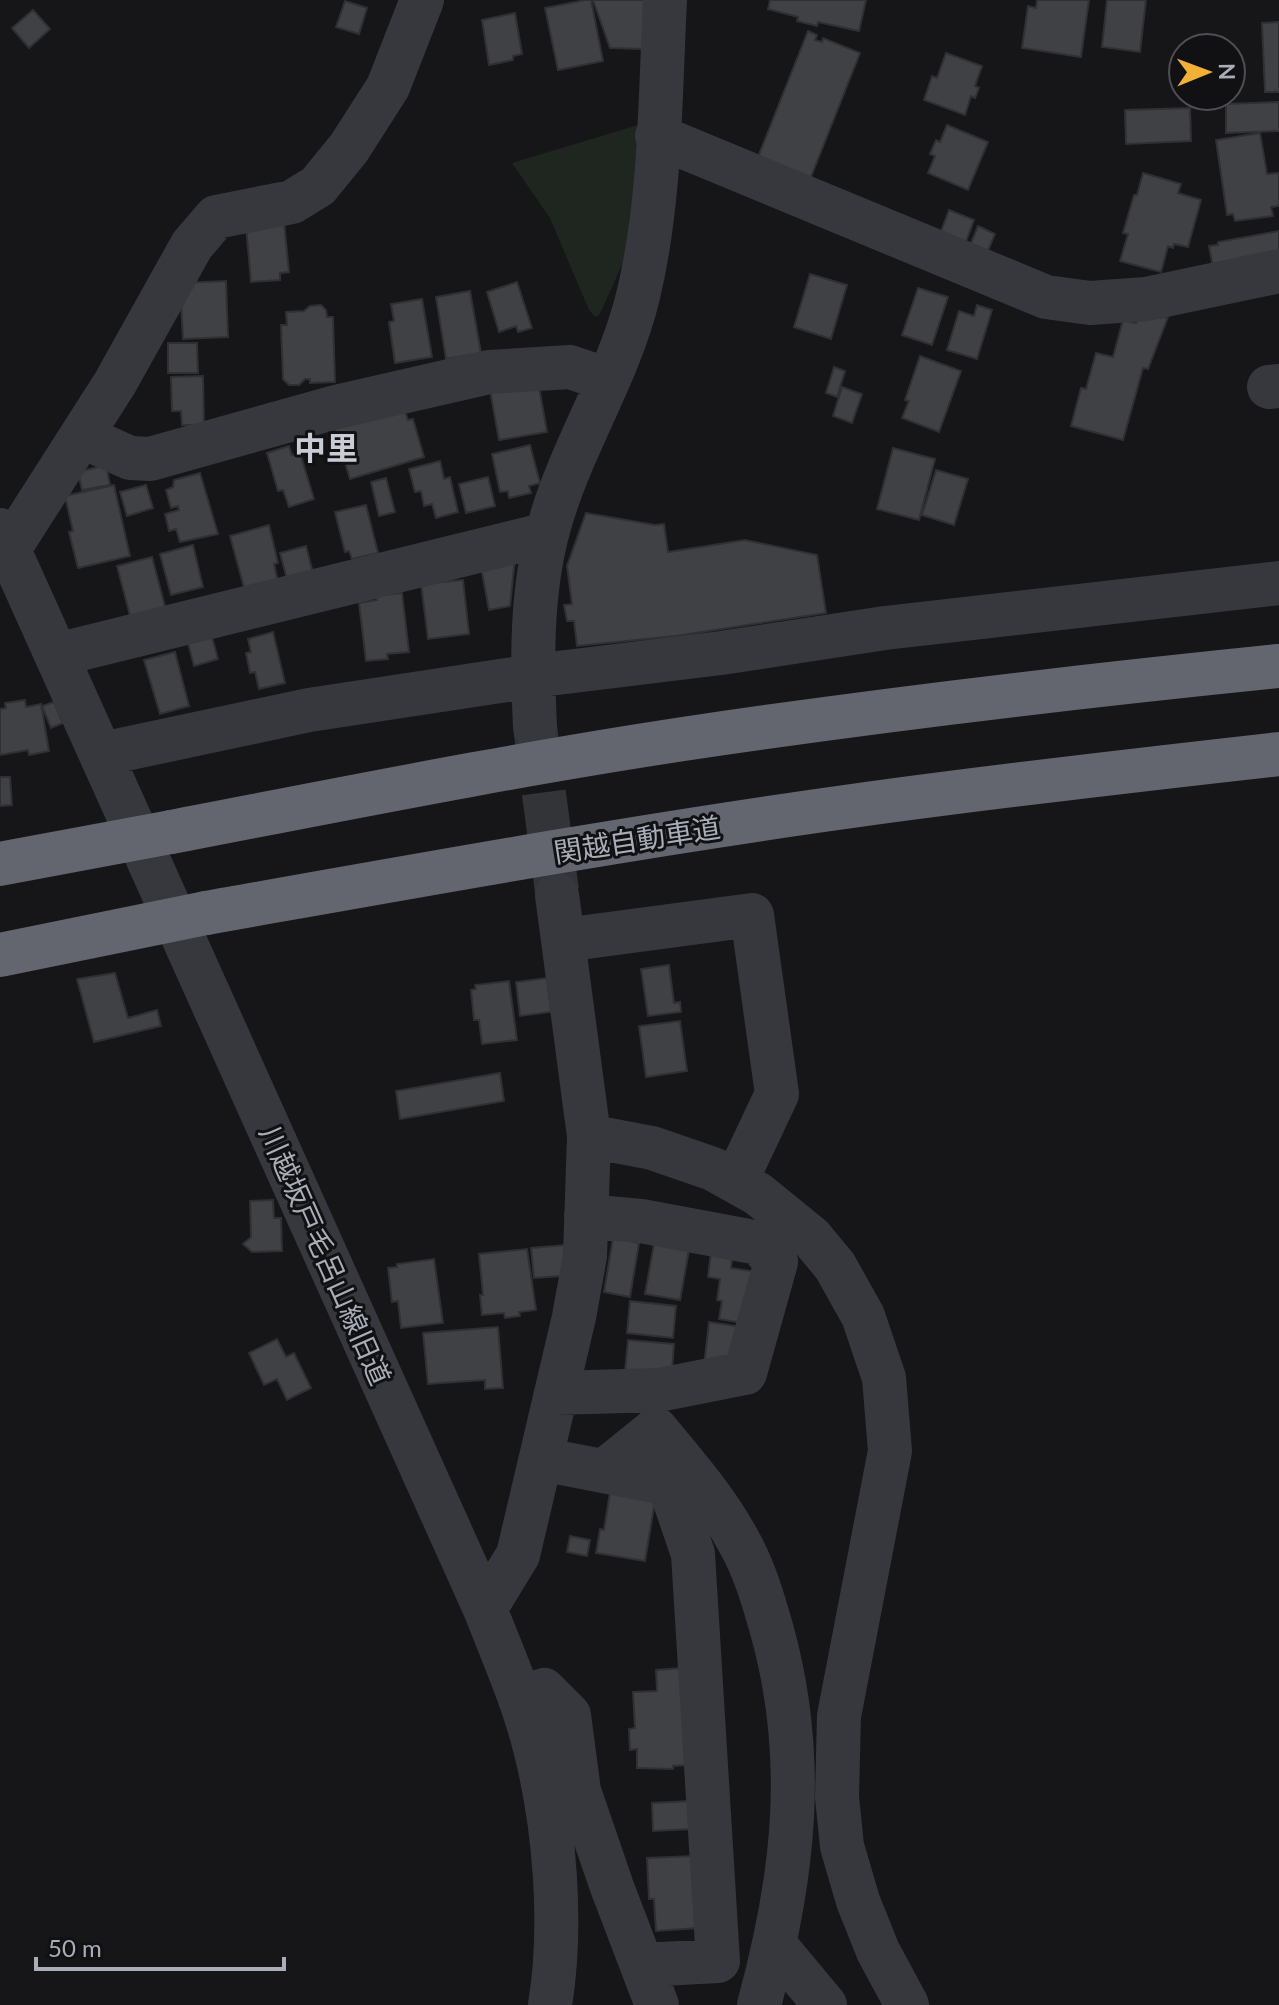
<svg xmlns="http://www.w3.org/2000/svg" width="1279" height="2005" font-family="Lato,'Noto Sans JP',sans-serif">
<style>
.green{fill:#1e261f}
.building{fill:#404145;stroke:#303034;stroke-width:2}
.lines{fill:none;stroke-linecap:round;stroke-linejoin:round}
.minor-tunnel{stroke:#333438;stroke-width:44;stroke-dasharray:44 22;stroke-linecap:butt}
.minor{stroke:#37383d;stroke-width:44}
.highway{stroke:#63666e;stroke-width:44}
.highway-bridge{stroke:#63666e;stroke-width:44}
.labels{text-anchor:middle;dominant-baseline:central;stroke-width:6;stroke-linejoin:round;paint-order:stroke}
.street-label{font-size:28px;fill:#a8adb8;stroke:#111113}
.quarter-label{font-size:32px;font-weight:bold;fill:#c9ccd4;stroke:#111113}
</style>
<rect width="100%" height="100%" fill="#161618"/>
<!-- green -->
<path class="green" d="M638 125 629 249 600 314 595 317 589 310 550 218 512 163Z"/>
<!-- building -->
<path class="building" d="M585 0H591L603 61 558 70 545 8Z
M593 0H645L642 49 610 48Z
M770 0H866L859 31 818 22 817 26 797 21 798 17 768 9Z
M1037 0H1089L1081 57 1022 48 1028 6 1036 8Z
M1107 0H1146L1140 52 1102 47Z
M345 1 367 8 359 34 336 27Z
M33 10 50 29 29 48 12 28Z
M515 13 522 54 513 56V60L489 65 482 20Z
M1279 22V92H1265L1262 23Z
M808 31 817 35 815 40 822 42 823 38 860 53 807 187 756 162Z
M946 53 982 66 975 86 979 88 975 98 971 96 965 115 924 100 932 76 937 78Z
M1279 102V131L1226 133V104Z
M1190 108 1191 141 1126 144 1125 110Z
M947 125 988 142 968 190 928 173 935 156 930 154 936 140 940 142Z
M1260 133 1267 174 1279 173V206L1271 207 1273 216 1235 221 1233 214 1227 215 1216 140Z
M1143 173 1181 184 1178 193 1201 200 1188 247 1174 244 1173 248 1168 246 1161 272 1120 261 1128 234 1123 233 1134 195H1137Z
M949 210 974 220 964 247 939 237Z
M284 222 289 272 280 273V280L251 282 246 226Z
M978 226 995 234 986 255 969 248Z
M1279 231V261L1214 273 1209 246 1218 245V242Z
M810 274 847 285 831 339 794 327Z
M226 281 228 337 183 339 180 283Z
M517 282 532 328 518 332 516 326 499 332 487 292Z
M918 288 948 297 932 345 902 335Z
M470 291 481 353 446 359 436 297Z
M422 299 432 357 395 363 389 322 394 321 391 304Z
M321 305 326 310 327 317H333L335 382 310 383V379H305L299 385H289L283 379 281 325H287L286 312 304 311 310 306Z
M977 305 992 310 977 359 947 350 959 311 974 316Z
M1168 317 1148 369 1143 368 1123 440 1071 426 1081 388 1086 389 1096 353 1113 357 1123 320 1136 323 1137 320Z
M168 343H197L198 373H168Z
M920 356 961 371 939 432 902 418 909 401 905 400Z
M834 367 845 371 837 397 826 393Z
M203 376 204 425H182L181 411H172L171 377Z
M538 381 547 432 499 440 490 390Z
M842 387 862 394 852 423 833 416Z
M403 406 408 420 413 419 424 457 350 479 344 459H342L334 427Z
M530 445 540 483 529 486 531 493 509 498 508 491 500 492 492 454Z
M289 446 292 455 300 453 314 499 289 507 283 490 278 491 267 453Z
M893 448 935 459 919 520 877 509Z
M440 461 444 479 450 477 458 512 436 518 432 504 424 506 421 491 415 492 409 469Z
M106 465 110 485 82 490 78 472Z
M936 470 968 479 954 525 922 515Z
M200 473 218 534 180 542 176 529 169 531 165 514 179 510 178 506 171 508 166 490 173 487 174 480Z
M488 477 495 506 466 513 459 484Z
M386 478 395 512 379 516 371 482Z
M114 485 130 556 78 568 69 532 73 531 65 496Z
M146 485 153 508 127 516 120 492Z
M366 505 378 553 352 559 349 551 345 552 335 512Z
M586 513 655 525 664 524 668 552 745 540 817 555 826 613 676 636 577 646 574 621H567L564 605 572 604 567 566Z
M269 525 278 563 274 564 278 582 246 595 230 536Z
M193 545 203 587 171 595 160 554Z
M306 546 313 573 287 579 280 553Z
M152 557 167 614 132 623 117 566Z
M515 558 510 606 489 610 481 567Z
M463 580 469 634 428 639 421 584Z
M402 593 409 652 387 654 388 659 366 661 359 603 377 600 376 596Z
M273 632 285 683 259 689 255 672 250 673 246 653 251 652 248 639Z
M212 637 218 659 194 666 188 643Z
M175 652 189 706 160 714 144 660Z
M25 700 26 707 41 704 49 751 29 755 28 750 0 755V709L6 708 5 703Z
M54 702 63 723 51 728 42 706Z
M0 777H10L12 805 0 806Z
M669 965 674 1003 680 1002 681 1012 648 1016 641 969Z
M115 973 128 1018 157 1010 161 1026 94 1042 77 979Z
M547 978 551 1012 520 1016 516 982Z
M509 981 517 1040 482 1044 479 1020H474L471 990 476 989 475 985Z
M680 1021 687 1071 646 1077 639 1026Z
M500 1073 504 1101 400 1119 396 1091Z
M273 1200 274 1218H281L282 1251 252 1252 243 1244 251 1237 250 1201Z
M613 1238 639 1243 630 1297 604 1292Z
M654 1244 689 1250 680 1300 645 1294Z
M565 1245 561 1276 534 1278 531 1248Z
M527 1249 536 1310 519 1312 520 1316 505 1318 504 1313 482 1315 480 1295H483L479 1254Z
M711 1252 732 1259 731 1268 757 1272 749 1324 719 1319 722 1301 717 1300 720 1279 708 1277Z
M434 1259 443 1323 401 1328 398 1301 392 1302 388 1268 397 1267V1264Z
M630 1301 676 1306 673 1338 627 1333Z
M709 1322 742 1327 724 1369 704 1366Z
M498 1327 503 1388 485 1389V1380L428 1384 423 1333Z
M277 1339 286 1357 294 1353 311 1388 287 1400 277 1379 264 1385 249 1353Z
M628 1340 674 1344 672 1371 625 1372Z
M611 1486 656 1494 645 1561 596 1553 600 1529 604 1530Z
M570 1536 590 1540 587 1556 567 1552Z
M682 1668 688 1765 673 1766V1769L637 1768V1749L630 1750 629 1729 635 1728 633 1692 657 1691 656 1670Z
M690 1801 692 1829 653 1831 652 1803Z
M693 1856 697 1928 656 1931 654 1899H649L647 1858Z"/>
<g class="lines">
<!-- minor-tunnel -->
<path class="minor-tunnel" d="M535 727 557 891"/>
<!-- minor -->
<path class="minor" d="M657 136 1046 297 1090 303 1146 299 1279 271
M1269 387 1279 386
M81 436 130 458 150 459 336 407 489 372 570 367 608 380
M0 530 485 1609C503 1655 523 1700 535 1748 555 1827 563 1925 550 2005
M9 549 115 383 192 245 216 217 292 202 318 186 349 148 388 87 422 0
M56 655 547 534
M535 727C532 664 531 596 547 534 568 451 618 379 638 296 661 202 660 97 665 0
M102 754 309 710 533 676 721 653 885 628 1279 583
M564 940 752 915 777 1094 736 1181
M589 1136 652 1148 713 1169 758 1194 811 1237 835 1266 863 1316 884 1378 890 1451 839 1716 837 1797 842 1846 858 1901 878 1951 907 2005
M556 1393 659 1390 745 1373 776 1262 759 1243 641 1221 586 1216
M541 1459 669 1484 693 1554 718 1961 642 1965
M604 1471 656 1429C686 1466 717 1500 739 1542 754 1568 763 1599 771 1627 808 1757 794 1877 759 2005
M485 1609 518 1555 574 1317 585 1256 589 1136 557 895
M520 1697 544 1690 569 1715 579 1791 612 1887 657 2005
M775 1945 825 2005"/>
<!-- highway -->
<path class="highway" d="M171 832C343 799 516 764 690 738 885 709 1082 686 1279 666
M206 913C421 875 635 836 852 806 994 786 1136 770 1279 754"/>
<!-- highway-bridge -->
<path class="highway-bridge" d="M0 864 171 832
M0 955 206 913"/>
</g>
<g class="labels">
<!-- street labels -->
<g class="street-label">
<text transform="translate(637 839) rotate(-9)">関越自動車道</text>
<text transform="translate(326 1255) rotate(66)">川越坂戸毛呂山線旧道</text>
</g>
<!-- quarter labels -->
<g class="quarter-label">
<text x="326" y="447">中里</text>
</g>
</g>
<!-- north arrow -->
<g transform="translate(1207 72) rotate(89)"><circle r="38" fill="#111113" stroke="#4d4f55" stroke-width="2"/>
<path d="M0-6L14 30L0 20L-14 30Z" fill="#f2b134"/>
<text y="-12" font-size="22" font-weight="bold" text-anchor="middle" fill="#a8adb8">N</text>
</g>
<!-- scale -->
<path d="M36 1957v12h248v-12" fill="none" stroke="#a8adb8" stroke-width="4"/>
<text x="48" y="1957" font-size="24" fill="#a8adb8" stroke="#111113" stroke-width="6" paint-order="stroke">50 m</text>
</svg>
